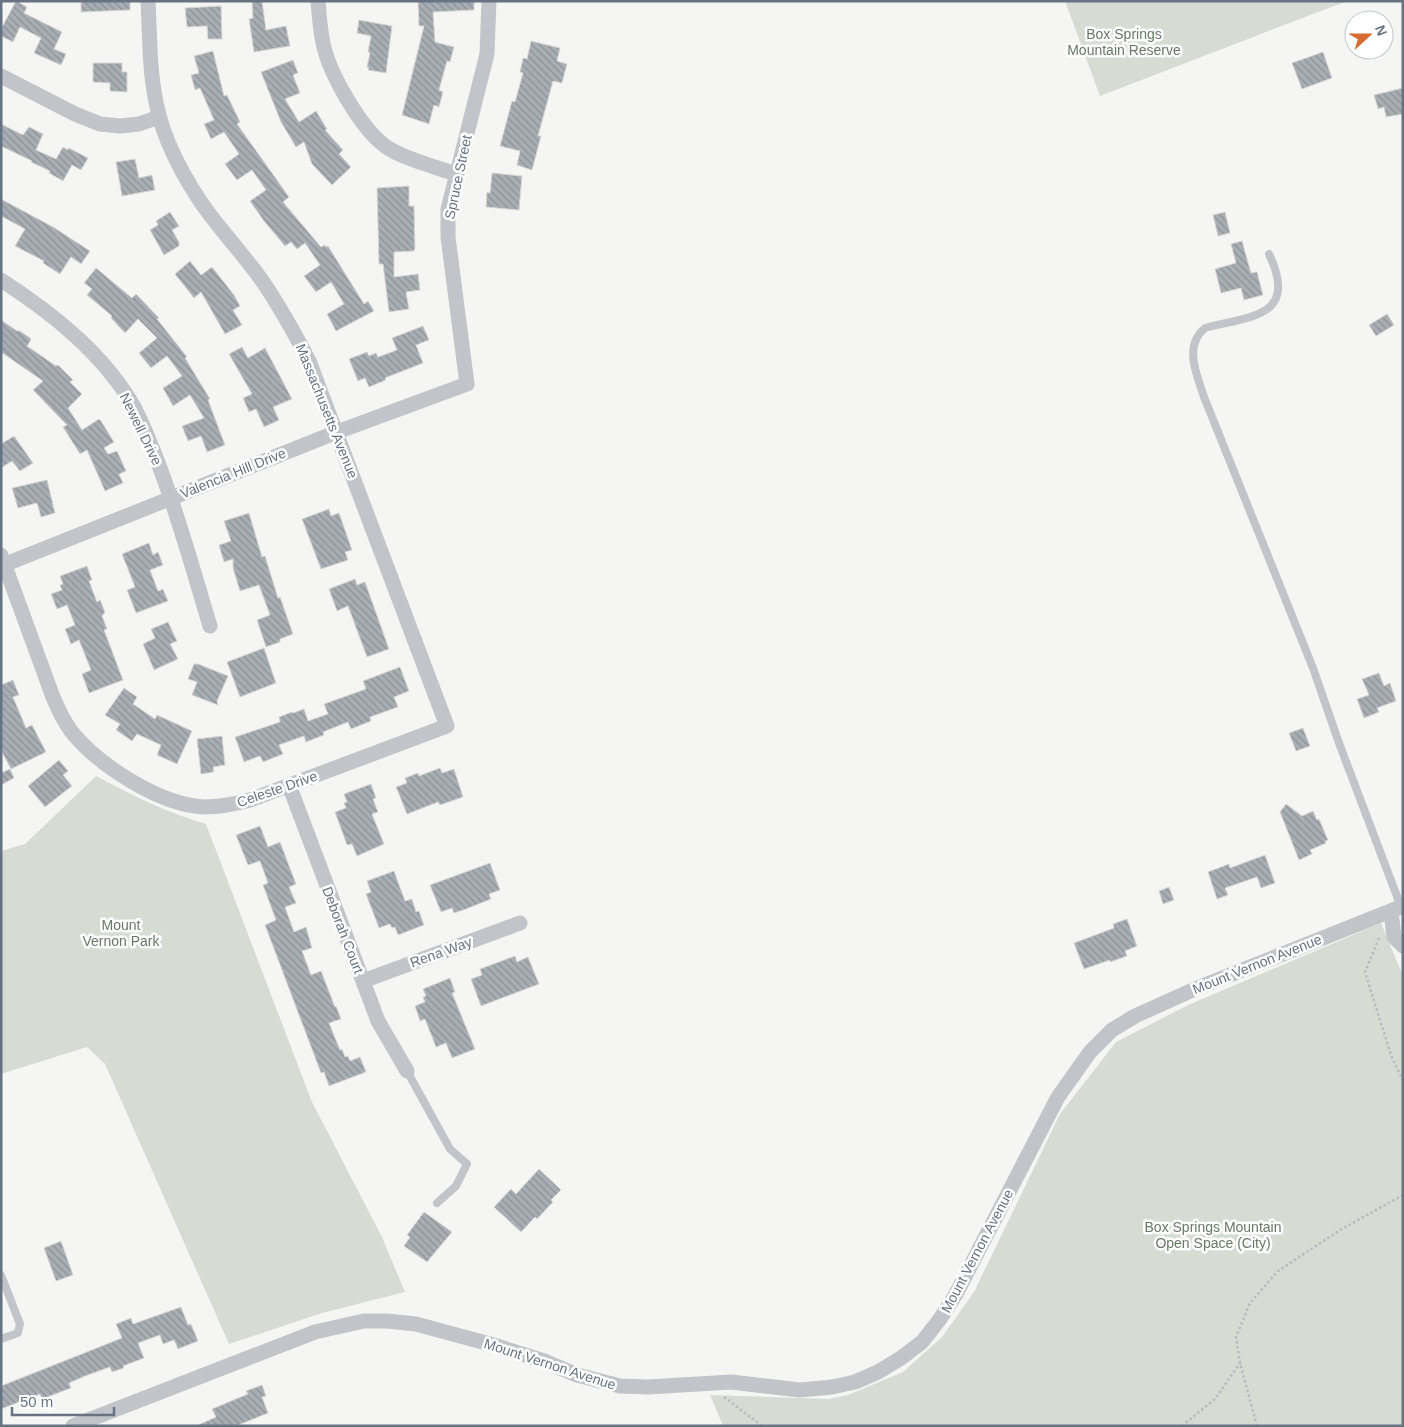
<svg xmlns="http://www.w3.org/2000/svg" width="1404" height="1427" font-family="Helvetica,sans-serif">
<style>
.green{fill:#d6dcd4}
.building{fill:url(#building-back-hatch);stroke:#d7d7d5}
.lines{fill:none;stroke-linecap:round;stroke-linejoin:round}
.path{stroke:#b9bbbe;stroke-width:2.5;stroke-dasharray:2.5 2.5;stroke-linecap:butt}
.lane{stroke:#c1c4c8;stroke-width:8}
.street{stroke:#c1c4c8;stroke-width:15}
.labels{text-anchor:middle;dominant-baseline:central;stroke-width:5;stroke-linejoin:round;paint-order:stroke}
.park-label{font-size:14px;fill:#677965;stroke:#fff}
.street-label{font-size:14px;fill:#677382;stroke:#fff}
</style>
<defs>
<pattern id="building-back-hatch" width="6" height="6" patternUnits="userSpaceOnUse" patternTransform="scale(1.25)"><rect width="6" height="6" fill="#a8aeb4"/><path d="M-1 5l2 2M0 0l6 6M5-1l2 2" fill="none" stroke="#8d9298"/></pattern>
</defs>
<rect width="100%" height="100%" fill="#f5f6f3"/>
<!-- green -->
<path class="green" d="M1065 1H1347L1100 96Z
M96 776C132 795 167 813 206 824L312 1102 382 1237 405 1292 322 1313 229 1344 105 1064 87 1047 1 1074V851L25 844Z
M1381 923 1403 976V1426H723L710 1395 828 1399 848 1395 903 1372 942 1337 974 1292 1060 1114 1116 1042 1188 1005Z"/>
<!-- building -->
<path class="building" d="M16 1 27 7 24 13 62 32 54 49 66 54 61 65 34 53 41 38 20 27 13 42 1 36V29Z
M81 1H130V10L81 12Z
M252 1H262L266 30 286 26 290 46 254 52 249 19 253 18Z
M418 1H474V10L433 12 435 42 454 47 450 62 447 61 439 90 443 92 439 107 434 105 429 124 402 115 424 26H419Z
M221 6 222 39H208L207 26 187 27 185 8Z
M359 20 392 26 386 73 368 70 369 68 367 67 370 53 368 52 371 36 357 33Z
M531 41 560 48 557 61 567 64 562 83 553 81 538 136H541L532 170 517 165 520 151 500 146 512 101 515 102 523 73 520 72 523 58 527 59Z
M213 51 224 96 227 95 240 122 237 124 289 197 283 202 321 247 325 245 326 247 328 246 364 304 368 301 374 311 336 331 327 314 344 304 331 282 316 292 304 276 320 265 305 243 297 249 291 242 285 246 264 221 250 201 266 190 252 170 237 180 225 164 239 154 224 132 211 139 204 124 214 120 200 88 195 90 191 75 199 73 194 56Z
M1323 52 1332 78 1302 89 1292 63Z
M293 60 298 73 293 75 300 93 285 99 299 122 316 111 327 129 325 130 343 150 339 154 351 167 332 185 312 164 304 142 296 147 281 122 261 72Z
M93 63H122V72H127V92L110 91V83L93 82Z
M1403 88V114L1386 117 1384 107 1378 109 1374 95Z
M1 124 23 135 29 127 43 134 36 150 56 159 63 147 68 150 69 148 88 158 81 170 72 165 63 181 49 173 50 171 31 162 32 161 1 146Z
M135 159 139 178 152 175 155 190 122 196 116 162Z
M492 173 522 176 519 210 486 207 487 192 490 193Z
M409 186V206H414L415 248 414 251 394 252V277L418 274 420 290 406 292 409 309 389 312 383 264H379L377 188Z
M1 199 53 227 90 251 81 264 71 257 60 274 43 263 44 261 15 246 25 229 1 216Z
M170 212 179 226 172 230 179 242V246L164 255 150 230 158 225 156 221Z
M1225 212 1230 233 1218 236 1213 215Z
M1242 241 1251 273 1257 272 1263 295 1244 300 1241 288 1221 293 1215 269 1236 263 1231 244Z
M190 261 201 275 212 267 234 295 240 306 233 310 242 325 225 334 201 292 194 298 175 274Z
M96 268 132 298 136 294 159 318 157 319 187 357 185 358 210 399 208 400 225 445 207 452 201 436 188 441 182 426 204 418 190 395 173 406 163 388 182 376 167 356 151 368 139 353 157 338 138 319 125 333 111 318 112 316 87 295 92 289 84 283Z
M1387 314 1394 325 1376 336 1369 325Z
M1 320 17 331H20L30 338 31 340 27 346 56 366 58 365 73 380 70 382 82 394 68 408 82 430 99 419 101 421 114 442 104 448 108 454 117 451 126 471 119 474 123 483 105 491 87 450 80 454 63 427 67 425 33 390 43 381 1 352Z
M423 326 429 340 416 345 423 363 385 378 386 380 369 387 365 378 358 381 349 359 367 352 369 356 376 353 378 357 397 350 392 338Z
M242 347 248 358 265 348 292 399 273 407 279 420 264 427 256 409 249 412 243 398 252 394 229 354Z
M14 436 33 463 20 471 12 461 1 468V444Z
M47 480 55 513 41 517 37 503 18 508 12 488Z
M329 509 331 516 339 513 352 550 345 552 348 560 321 569 302 519Z
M249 513 262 557 265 556 278 598 280 597 293 634 280 639V642L266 647 257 620 270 615 259 585 240 591 233 568V559L224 562 219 545 231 541 224 521Z
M149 543 153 555 158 552 163 565 150 570 158 591 163 589 168 601 136 613 127 590 135 587 122 554Z
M87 566 92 580 89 581 97 602 100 600 105 612 102 616 107 629 104 630 123 680 89 693 82 674 91 670 79 640 71 644 65 629 75 625 67 605 57 609 51 594 62 590 60 585 63 584 60 576Z
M355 579 357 585 365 582 389 649 367 657 348 606 337 611 329 589Z
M168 622 177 641 170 644 178 659 154 670 143 644 155 638 151 629Z
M264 648 276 683 240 697 227 662Z
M194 664H198L228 676 217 701 218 705 192 695 197 682 188 679Z
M400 667 409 691 394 697 398 707 370 717 371 721 351 729 348 722 323 732 324 735 306 742 304 736 279 745 283 754 263 762 260 756 244 762 235 737 280 722 279 717 292 712 293 713 304 709 308 721 328 714 324 704 366 689 363 681Z
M1379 673 1384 686 1390 683 1396 701 1377 708 1379 712 1364 718 1357 699 1369 695 1362 679Z
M13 680 19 695 13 697 26 728 32 725 46 752 11 769 1 750V685Z
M124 688 137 697 133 704 155 719 157 715 192 731 177 764 157 755 161 745 137 734 132 741 116 730 120 724 105 715Z
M1303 728 1310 746 1296 751 1289 733Z
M222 736 225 765 213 767 214 772 201 774 197 739Z
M59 760 68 771 63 775 72 786 45 807 28 786Z
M440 768 442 773 454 769 463 797 440 805 438 802 407 814 396 787 407 783 405 778 418 773 419 776Z
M10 769 14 778 1 785V773Z
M371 784 376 798 373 799 378 812 372 814 384 844 357 856 352 844 347 845 335 812 346 808 344 803 347 802 344 794Z
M1286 804 1302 816 1313 811 1317 820 1319 819 1328 840 1325 841 1326 843 1310 850 1312 854 1299 860 1280 812Z
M260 826 268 847 280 842 296 884 289 887 296 903 285 907 294 932 306 927 312 948 302 951 311 975 321 971 335 1007 336 1006 341 1019 329 1023 340 1050 342 1049 345 1057 348 1056 350 1061 360 1057 366 1072 329 1086 324 1072 321 1073 265 925 276 920 263 885 268 883 260 861 248 865 236 835Z
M1265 855 1275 883 1261 888 1257 877 1225 888 1228 895 1217 899 1208 872 1229 864 1230 868Z
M490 863 500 890 489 894 491 899 466 909 454 913 452 908 441 912 430 885Z
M394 871 405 901 412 899 416 912 419 911 424 925 398 935 395 927 392 928 390 924 379 928 366 894 371 892 367 881Z
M1169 887 1174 900 1163 904 1159 891Z
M1127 919 1137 946 1125 951 1127 956 1110 962V960L1084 969 1074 943 1114 928 1113 924Z
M515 956 517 962 528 957 539 984 481 1006 471 979 482 975 480 969Z
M450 978 455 992 452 993 475 1049 452 1058 446 1043 436 1047 425 1019 420 1021 415 1006 425 1002 423 997 426 996 423 989Z
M539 1169 561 1190 551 1200 553 1202 537 1219 535 1217 521 1232 494 1207 511 1189 516 1194Z
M424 1212 452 1232 427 1262 404 1246 410 1237 407 1235Z
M61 1241 73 1275 56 1281 44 1248Z
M181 1307 188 1325 191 1324 198 1341 178 1349 174 1340 163 1344 160 1335 138 1343 144 1358 123 1366 124 1368 112 1372 110 1367 85 1376 69 1383 71 1388 42 1399 40 1394 1 1409V1386L122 1338 116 1324 131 1318 133 1324Z
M262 1385 266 1396 262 1397 268 1413 236 1426H196L216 1417 212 1409 248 1394 246 1391Z"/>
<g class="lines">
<!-- path -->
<path class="path" d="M1379 938 1365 972 1391 1055 1403 1081
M724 1397 762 1426
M1182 1426 1215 1399 1240 1363
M1257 1426 1240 1363 1236 1337 1250 1303 1278 1271 1340 1230 1403 1195"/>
<!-- lane -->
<path class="lane" d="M1269 254C1299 317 1251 316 1205 328 1183 346 1197 375 1204 397L1313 668 1339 743 1401 907
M407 1071 450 1149 467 1164 456 1186 437 1203
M1 1275 20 1324 18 1333 1 1339"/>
<!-- street -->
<path class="street" d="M318 1C319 15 320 29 323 43 329 73 360 127 385 146 401 158 436 167 456 174
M1 76 75 114 100 124 120 126 139 124 159 117
M1 280C52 313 103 353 134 407 143 424 150 442 157 460 178 514 193 570 210 626
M1 555 53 697C58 709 63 720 71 731 98 765 160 805 204 807 220 807 235 804 250 800L447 726 309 361C295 334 280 307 263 282 249 262 233 244 218 225 194 196 168 151 159 115 149 78 150 39 148 1
M1 566 337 432 467 384 448 237V209L487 54 489 1
M289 785 378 1021 407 1071
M1391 911 1394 937 1403 946
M363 981 520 923
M73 1426 315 1332 364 1321H387L416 1324 497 1346 544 1361 577 1375 620 1386 648 1387 731 1382 800 1390 832 1387 855 1382 878 1372 901 1358 922 1342 940 1319 956 1294 1058 1097 1090 1052 1112 1030 1135 1016 1195 989 1403 906"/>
</g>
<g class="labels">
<!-- park labels -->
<g class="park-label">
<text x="1124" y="34">Box Springs<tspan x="1124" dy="16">Mountain Reserve</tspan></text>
<text x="121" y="925">Mount<tspan x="121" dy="16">Vernon Park</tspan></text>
<text x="1213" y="1227">Box Springs Mountain<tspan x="1213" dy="16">Open Space (City)</tspan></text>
</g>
<!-- street labels -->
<g class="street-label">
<text transform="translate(458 177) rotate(-78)">Spruce Street</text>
<text transform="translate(327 411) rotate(68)">Massachusetts Avenue</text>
<text transform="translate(141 429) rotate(64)">Newell Drive</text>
<text transform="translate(233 473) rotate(-22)">Valencia Hill Drive</text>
<text transform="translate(277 789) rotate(-19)">Celeste Drive</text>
<text transform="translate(343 930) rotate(69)">Deborah Court</text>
<text transform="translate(441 952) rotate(-20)">Rena Way</text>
<text transform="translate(1257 964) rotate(-22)">Mount Vernon Avenue</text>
<text transform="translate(977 1251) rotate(-62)">Mount Vernon Avenue</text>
<text transform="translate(550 1364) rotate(18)">Mount Vernon Avenue</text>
</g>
</g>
<!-- border -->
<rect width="1404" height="1427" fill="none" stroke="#677382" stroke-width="5"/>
<!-- north arrow -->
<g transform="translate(1369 35) rotate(69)"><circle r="24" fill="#ffffff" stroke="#c2c7cd"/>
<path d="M0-4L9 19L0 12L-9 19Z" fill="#d66c33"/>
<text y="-8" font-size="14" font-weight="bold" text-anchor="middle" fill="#677382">N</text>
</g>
<!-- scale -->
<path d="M12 1407v8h102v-8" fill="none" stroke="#677382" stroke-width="2.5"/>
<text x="20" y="1407" font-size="15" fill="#677382" stroke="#ffffff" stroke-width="4" paint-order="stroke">50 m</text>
</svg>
